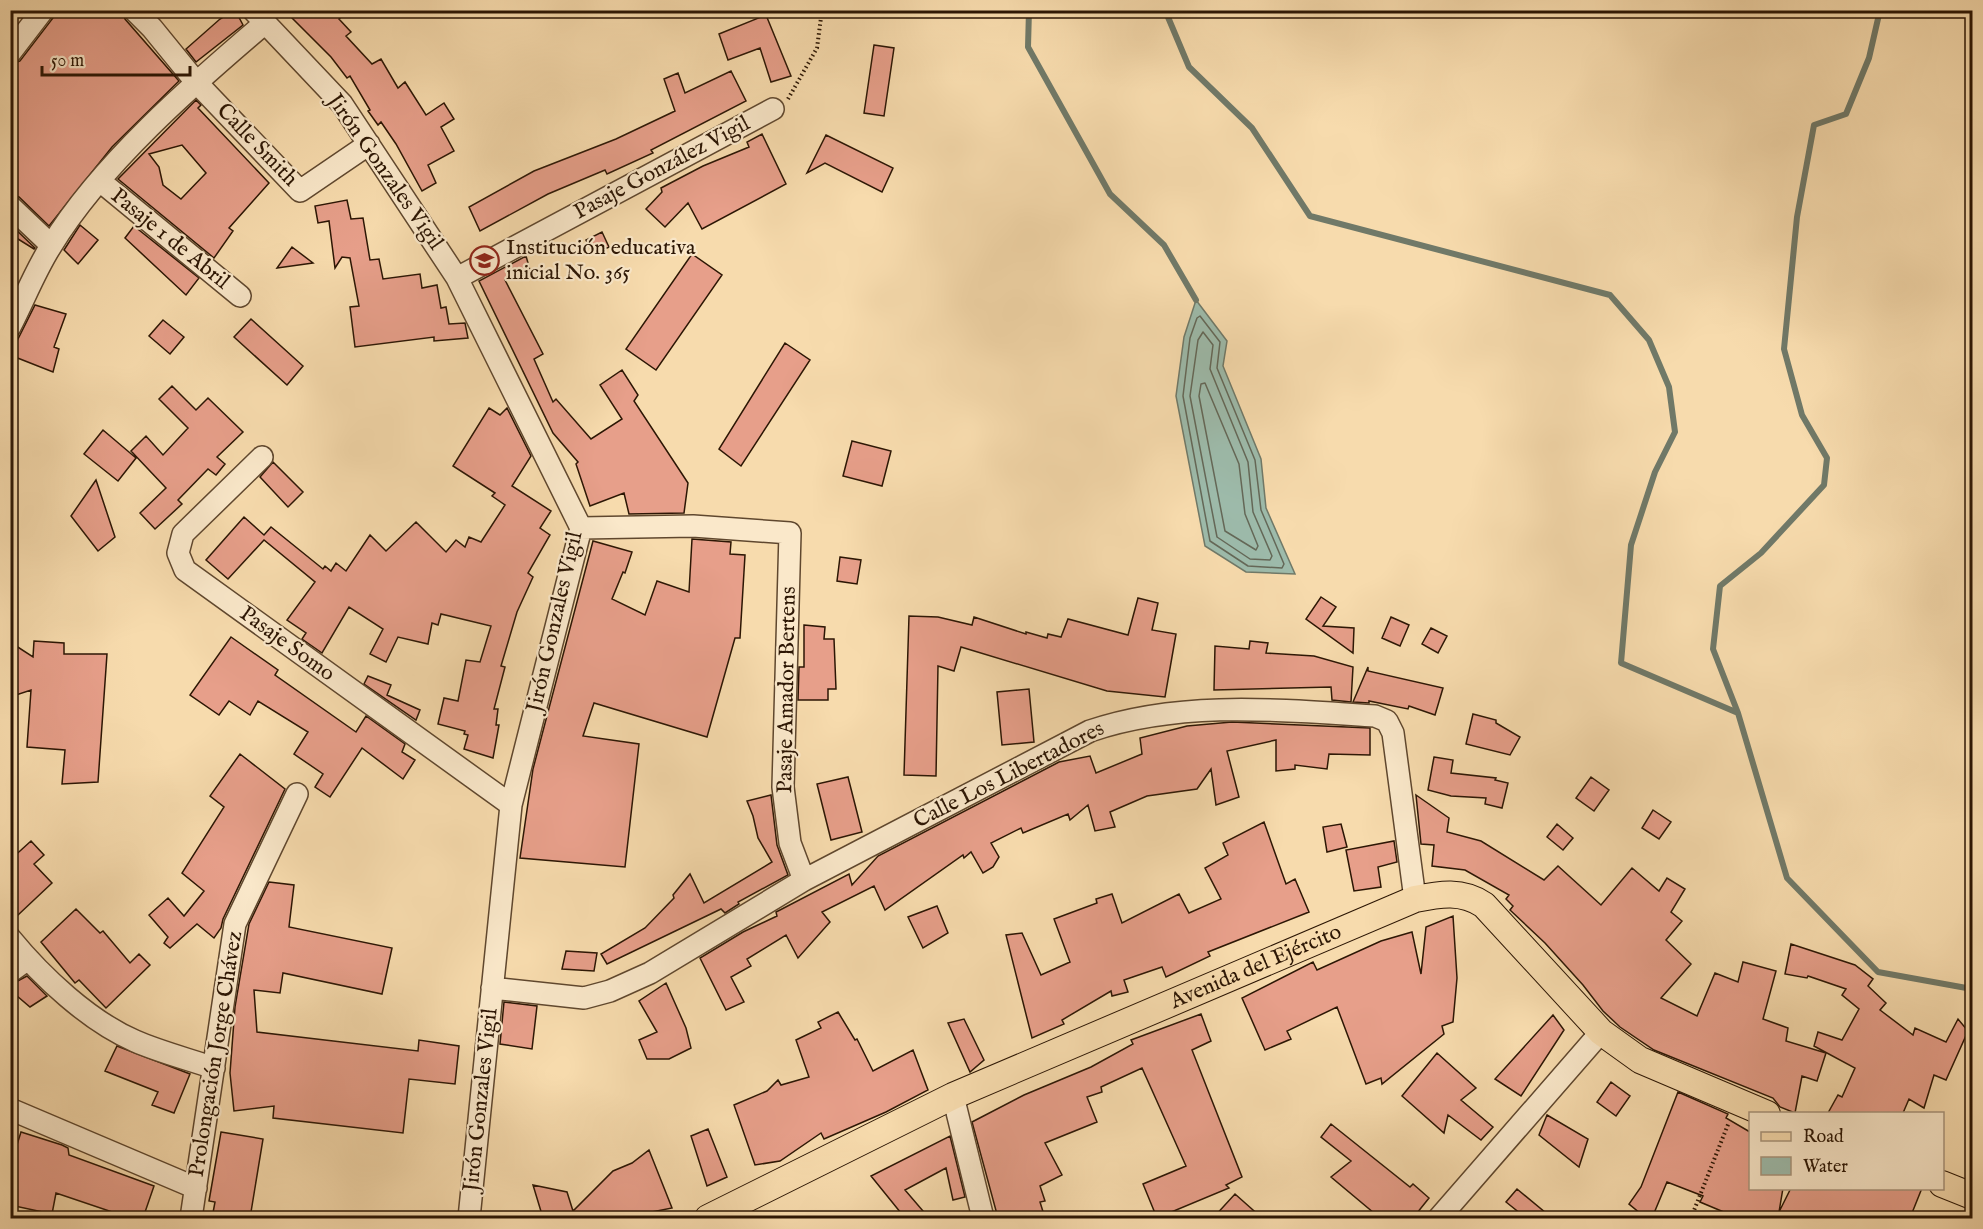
<svg xmlns="http://www.w3.org/2000/svg" width="1983" height="1229" font-family="'IM FELL English',serif">
<style>
.water{fill:#9dbbab;stroke:#707968;stroke-width:1.5}
.lines{fill:none;stroke-linecap:round;stroke-linejoin:round}
.shore{stroke:#646858;stroke-width:1.5}
.stream{stroke:#707968;stroke-width:6}
.building{fill:#e79f8a;stroke:#2c1604;stroke-width:1.5;fill-rule:evenodd}
.minor-casing{stroke:#5f472e;stroke-width:24}
.major-casing{stroke:#2c1604;stroke-width:28}
.path{stroke:#2c1604;stroke-width:4;stroke-dasharray:1.5 3;stroke-linecap:butt}
.minor{stroke:#fae8ca;stroke-width:21}
.major{stroke:#f7dbad;stroke-width:26}
.labels{text-anchor:middle;dominant-baseline:central;stroke-width:4.5;stroke-linejoin:round;paint-order:stroke}
.street-label{font-size:22px;fill:#2c1604;stroke:#fae8ca}
.poi-label{font-size:22px;fill:#2c1604;stroke:#fae8ca;text-anchor:start}
</style>
<rect width="100%" height="100%" fill="#f7dbad"/>
<filter id="stains"><feTurbulence type="fractalNoise" baseFrequency=".00333" numOctaves="4"/><feColorMatrix values="0 0 0 0 .2 0 0 0 0 .09 0 0 0 0 .02 0 0 0 .5 -.17"/></filter>
<radialGradient id="worn" r=".72"><stop offset=".6" stop-color="#630" stop-opacity="0"/><stop offset="1" stop-color="#630" stop-opacity=".3"/></radialGradient>
<!-- water -->
<path class="water" d="M1196 300 1227 341 1223 366 1261 459 1266 508 1295 574 1246 572 1205 546 1176 396 1184 337Z"/>
<g class="lines">
<!-- shore -->
<path class="shore" d="M1200 316 1220 342 1217 368 1255 460 1261 510 1284 564 1282 568 1248 566 1210 541 1183 396 1190 338 1197 318Z
M1203 332 1213 345 1210 369 1248 462 1253 512 1272 556 1270 560 1250 559 1217 537 1190 396 1198 340Z
M1205 383 1239 464 1245 514 1258 546 1256 550 1225 531 1199 396 1201 384Z"/>
<!-- stream -->
<path class="stream" d="M1029 10 1028 47 1110 194 1164 245 1196 300
M1165 10 1189 67 1252 128 1310 216 1610 295 1649 340 1669 387 1675 432 1655 472 1631 545 1621 663 1738 713 1787 878 1878 972 1972 989
M1738 713 1713 649 1720 586 1761 553 1824 485 1827 458 1802 415 1784 349 1797 217 1814 125 1846 114 1869 58 1880 10"/>
</g>
<!-- building -->
<path class="building" d="M56 10H122L125 19 179 81 112 147 49 226 19 197 10 194V65L20 61 53 18Z
M235 10 243 25 196 62 186 49 220 19Z
M284 10H348L339 19 351 32 346 36 372 64 381 59 398 88 405 82 426 115 444 103 454 119 441 127 454 151 428 165 436 183 422 191 396 144 381 122 378 125 368 111 370 110 350 76 347 78 331 57Z
M766 15 791 76 771 82 760 48 728 60 719 34Z
M874 45 894 48 884 116 864 113Z
M731 71 746 101 651 150 653 153 607 174 605 170 548 194 480 231 469 207 534 171 616 139 675 111 664 79 678 73 685 93Z
M196 100 201 105 198 108 269 183 229 228 233 231 214 258 118 179ZM182 145 206 173 181 199 163 185 159 167 149 154Z
M762 134 786 184 702 229 688 203 665 227 646 209 662 192 661 188 703 166 749 147 747 142Z
M826 135 893 168 882 192 825 163 807 173Z
M347 200 351 219 363 218 370 260 379 259 383 279 420 274 422 288 437 285 441 308 446 307 449 324 465 323 468 338 434 341V337L355 347 350 307 359 306 350 258 342 257 335 268 329 221 318 223 315 206Z
M10 224 35 248 34 249 10 234Z
M80 225 98 240 78 264 64 250Z
M134 226 199 278 186 295 125 238Z
M602 232 609 247 593 254 586 240Z
M292 247 313 263 277 268Z
M692 254 722 275 656 370 626 349Z
M526 256 530 270 505 280 543 354 534 359 553 402 556 399 591 439 622 419 600 385 622 370 638 395 634 401 688 483 684 513 629 514 624 493 590 506 576 464 578 462 553 433 479 281Z
M35 305 66 314 54 347 59 349 53 372 10 355Z
M251 319 303 366 287 385 234 337Z
M163 320 184 337 170 354 149 336Z
M785 343 810 360 741 466 719 449Z
M172 386 196 410 208 398 243 432 217 457 225 464 216 475 208 469 178 500 182 504 155 529 140 513 166 488 131 451 146 436 163 455 188 428 159 399Z
M489 408 500 415 507 408 531 456 512 486 551 511 540 528 550 535 528 573 533 577 517 612 501 666 505 667 494 709H498L496 725H499L493 758 464 749 468 735 464 734 465 731 438 724 444 698 458 701 466 660 480 662 491 626 441 614 438 625 432 623 428 644 398 637 386 662 370 654 383 629 349 607 322 653 302 639 306 633 287 620 315 582 264 540 228 579 206 560 244 517 264 535 271 527 323 569 325 566 331 571 336 563 346 571 370 535 386 551 416 522 446 552 456 540 465 547 469 537 481 542 505 505 492 496 495 493 453 466Z
M103 430 136 458 118 481 84 454Z
M852 441 891 451 882 486 843 476Z
M273 462 303 492 288 507 260 477Z
M96 480 115 537 98 551 71 516Z
M692 539 731 542 730 554 745 555 740 638H735L707 737 594 703 583 736 639 744 625 867 520 858 533 769 593 541 632 552 625 573 623 572 612 599 645 615 657 581 689 592Z
M840 557 861 560 857 584 837 581Z
M1321 597 1336 607 1323 626 1354 628 1353 653 1306 619Z
M1138 598 1158 603 1152 630 1176 634 1165 697 1107 691 961 647 954 671 938 666 936 776 904 775 909 616 938 617 972 625 974 617 1026 634V632L1047 638 1048 634 1061 637 1068 619 1128 635Z
M1391 617 1409 625 1400 646 1382 638Z
M804 625 825 627 824 639H834L836 689H828V700H798L799 667H804Z
M1431 628 1447 636 1438 653 1422 644Z
M231 637 278 670 275 675 356 732 366 716 405 744 402 752 415 760 403 779 362 748 330 797 315 787 323 774 294 754 308 732 258 701 250 715 229 701 219 715 190 695Z
M34 641 64 643V654H107L98 782 62 784 65 750 27 747 31 690 10 697V642L33 657Z
M1250 641 1268 643 1266 653 1314 656 1353 667 1351 702 1332 700 1331 687 1214 690 1215 646 1249 649Z
M1368 667V671L1443 688 1435 715 1409 706 1408 709 1369 701V703L1353 702Z
M368 676 391 685 387 695 420 710 416 720 364 684Z
M1029 689 1034 742 1002 745 997 692Z
M1473 714 1496 720V723L1520 737 1510 755 1466 744Z
M1232 722 1370 728V755L1329 754 1327 769 1295 765V769L1276 771V740L1227 751 1239 797 1216 805 1211 769 1197 789 1147 796 1110 812 1115 827 1095 831 1088 805 1070 820 1068 814 1023 833 1021 828 991 843 999 857 993 867 983 873 971 852 964 858 963 855 885 910 874 886 822 912 830 922 798 958 786 935 747 959 751 966 731 977 744 1002 726 1010 700 958 743 932 777 916 776 912 780 910 849 874 852 885 878 856 1059 762 1090 756 1096 773 1142 754 1140 738 1187 726Z
M240 754 285 789 223 919 221 928 214 938 197 924 170 948 164 943 168 937 149 915 168 898 184 916 204 891 182 873 224 807 210 796Z
M1434 757 1453 760 1451 773 1496 778 1495 780 1508 783 1502 808 1485 804 1486 798 1451 796 1428 790Z
M848 777 862 832 831 840 817 784Z
M1591 777 1609 790 1594 811 1576 798Z
M771 795 777 845 788 875 738 902 739 904 725 913 721 909 607 964 601 954 645 928 674 898 673 895 690 874 704 903 772 862 758 838 753 816 747 801Z
M1416 795 1449 818 1447 832 1481 841 1544 880 1558 866 1601 905 1632 868 1659 891 1667 878 1685 889 1671 912 1682 921 1666 940 1691 964 1661 998 1697 1016 1715 973 1738 982 1743 962 1776 971 1763 1019 1788 1028 1786 1041 1826 1053 1817 1081 1802 1076 1795 1113 1780 1107 1773 1098 1654 1050 1620 1027 1603 1011 1583 985 1545 943 1510 910 1513 906 1506 899 1509 895 1465 870 1432 866 1434 845 1421 844Z
M1653 810 1671 822 1659 839 1642 828Z
M1264 822 1286 884 1295 879 1309 912 1208 952 1210 956 1166 977 1162 967 1124 980 1128 992 1112 996 1111 991 1062 1020 1064 1024 1032 1038 1006 935 1022 933 1041 975 1070 962 1054 919 1097 903 1096 899 1112 894 1122 923 1179 894 1189 913 1221 899 1205 868 1228 855 1223 843Z
M1341 824 1347 847 1327 852 1323 827Z
M1557 824 1573 838 1563 850 1547 837Z
M31 841 44 855 34 864 52 883 18 915 10 907V860Z
M1394 841 1397 862 1378 867 1381 887 1354 891 1346 850Z
M269 882 294 885 289 927 392 948 382 994 283 973 280 993 254 990 257 1032 418 1051 419 1040 459 1046 455 1084 409 1079 403 1133 273 1118 274 1106 234 1111 230 1073 235 1007 249 924Z
M937 906 948 933 923 948 908 917Z
M76 909 100 933 103 931 130 963 139 954 150 965 106 1008 79 980 75 983 41 942Z
M1453 916 1457 978 1453 1022 1442 1026 1444 1034 1382 1084 1381 1078 1366 1084 1337 1007 1287 1031 1291 1039 1265 1050 1242 998 1313 962 1317 970 1381 941 1412 932 1421 974 1426 927Z
M1791 944 1855 965 1873 979 1868 986 1886 1003 1880 1010 1913 1035 1915 1028 1946 1042 1958 1019 1968 1031 1946 1080 1934 1075 1924 1108 1909 1099 1903 1113H1828L1838 1095 1842 1097 1855 1068 1814 1046 1818 1032 1842 1040 1859 1009 1842 995 1846 989 1808 976 1807 978 1785 974Z
M566 951 597 953 594 971 562 969Z
M27 976 47 996 30 1007 10 990V985Z
M666 983 686 1028 691 1048 669 1059H647L639 1040 657 1032 639 1001Z
M504 1002 537 1006 532 1049 500 1044Z
M838 1012 855 1040 857 1039 873 1071 913 1050 928 1090 886 1112 824 1139 821 1133 780 1161 755 1165 734 1105 767 1091 778 1080 781 1085 809 1077 796 1040 821 1028 818 1022Z
M1201 1014 1211 1041 1192 1050 1242 1177 1226 1185 1229 1188 1157 1218 1143 1184 1186 1166 1142 1068 1101 1087 1102 1092 1087 1097 1097 1122 1045 1143 1062 1175 1040 1186 1045 1201 1040 1202 1045 1218H998L972 1122 1024 1095 1091 1067 1133 1044 1131 1040Z
M1553 1015 1564 1030 1521 1096 1495 1079Z
M964 1019 984 1060 970 1072 948 1023Z
M117 1046 190 1074 174 1113 152 1105 158 1092 105 1071Z
M1437 1053 1476 1088 1461 1100 1493 1127 1481 1140 1448 1115 1444 1133 1402 1096Z
M1611 1082 1630 1096 1616 1116 1597 1102Z
M1678 1092 1728 1114 1726 1118 1750 1132V1188H1783L1779 1212 1791 1188H1922L1910 1218H1738L1700 1202 1703 1196 1667 1182 1652 1218H1646L1629 1204 1641 1187Z
M1547 1115 1588 1139 1579 1167 1539 1135Z
M1331 1124 1410 1187 1413 1184 1429 1198 1413 1218H1380L1331 1177 1351 1161 1321 1137Z
M708 1129 727 1177 707 1186 691 1136Z
M21 1132 62 1145 68 1148 69 1155 154 1186 143 1218H130L56 1193 52 1214 10 1205V1167Z
M221 1132 263 1139 250 1218H212L215 1202 209 1201Z
M950 1136 965 1197 953 1200 946 1168 905 1190 929 1218H905L871 1176Z
M649 1150 672 1208 652 1212 640 1218H543L533 1185 567 1192 573 1211 613 1171 632 1163Z
M1517 1189 1552 1218H1526L1506 1202Z
M1235 1194 1262 1218H1213Z"/>
<g class="lines">
<defs>
<path id="minor" d="M134 10 152 28 196 82 300 191 369 144
M253 10 342 104 457 278 581 528 511 805 469 1218
M10 53 43 10
M100 181 240 296
M10 206 51 245
M457 278 773 109
M10 327C24 300 35 271 51 246 101 164 192 85 265 23
M262 457 183 534 178 553 185 570 511 805
M581 528 693 526 790 533 783 787 790 843 804 880
M10 938C42 977 89 1021 135 1041 160 1052 188 1059 214 1068
M10 972 28 959
M492 988 584 998 610 991 650 973 804 880 1090 731C1181 700 1281 710 1375 716L1387 721 1393 733 1415 899
M953 1096 983 1218
M10 1109 196 1188
M191 1218 235 924 297 794
M1439 1218 1601 1032"/>
<g id="major">
<path d="M1942 1184 1972 1196"/>
<path id="s1" d="M708 1218 953 1096 1415 899C1440 894 1462 890 1484 905L1601 1032 1640 1060 1767 1114"/>
</g>
</defs>
<!-- minor casing -->
<use href="#minor" class="minor-casing"/>
<!-- major casing -->
<use href="#major" class="major-casing"/>
<!-- path -->
<path class="path" d="M788 99 817 48 822 10
M1691 1218 1729 1122"/>
<!-- minor -->
<use href="#minor" class="minor"/>
<!-- major -->
<use href="#major" class="major"/>
</g>
<!-- icons -->
<defs>
<symbol id="school-ring" viewBox="-11 -11 22 22"><circle r="9.5" fill="#fae8ca" stroke="#8f2418" stroke-width="1.5"/><path d="M0-5L7-2L0 1L-7-2ZM-4 1L0 2.5L4 1V4Q0 6-4 4Z" fill="#8f2418"/></symbol>
</defs>
<g fill-rule="evenodd">
<use href="#school-ring" x="468" y="244" width="33" height="33"/>
</g>
<g class="labels">
<!-- street labels -->
<g class="street-label">
<text transform="translate(257 145) rotate(46)">Calle Smith</text>
<text transform="translate(662 168) rotate(-28)">Pasaje González Vigil</text>
<text transform="translate(385 172) rotate(55)">Jirón Gonzales Vigil</text>
<text transform="translate(170 239) rotate(39)">Pasaje 1 de Abril</text>
<text transform="translate(555 622) rotate(-77)">Jirón Gonzales Vigil</text>
<text transform="translate(287 644) rotate(36)">Pasaje Somo</text>
<text transform="translate(787 690) rotate(-89)">Pasaje Amador Bertens</text>
<text transform="translate(1009 775) rotate(-27)">Calle Los Libertadores</text>
<text stroke="none"><textPath href="#s1" startOffset="603">Avenida del Ejército</textPath></text>
<text transform="translate(216 1054) rotate(-81)">Prolongación Jorge Chávez</text>
<text transform="translate(481 1100) rotate(-84)">Jirón Gonzales Vigil</text>
</g>
<!-- poi labels -->
<g class="poi-label">
<text x="506" y="248">Institución educativa<tspan x="506" dy="25">inicial No. 365</tspan></text>
</g>
</g>
<!-- margin -->
<rect width="1983" height="1229" fill="none" stroke="#f7dbad" stroke-width="36"/>
<rect x="12" y="12" width="1959" height="1205" fill="none" stroke="#2c1604" stroke-width="3"/>
<rect x="18" y="18" width="1947" height="1193" fill="none" stroke="#2c1604" stroke-width="1.5"/>
<!-- legend -->
<rect x="1749" y="1112" width="195" height="78" fill="#fae8ca" stroke="#a8947b" stroke-width="1.5"/>
<rect x="1761" y="1132" width="30" height="9" fill="#f7dbad" stroke="#a8947b" stroke-width="1.5"/>
<text x="1803" y="1142" font-size="18" fill="#2c1604">Road</text>
<rect x="1761" y="1157" width="30" height="18" fill="#9dbbab" stroke="#a8947b" stroke-width="1.5"/>
<text x="1803" y="1172" font-size="18" fill="#2c1604">Water</text>
<!-- scale -->
<path d="M42 66v9h148v-9" fill="none" stroke="#2c1604" stroke-width="3"/>
<text x="51" y="66" font-size="18" fill="#2c1604" stroke="#fae8ca" stroke-width="4.5" paint-order="stroke">50 m</text>
<rect width="100%" height="100%" filter="url(#stains)"/>
<rect width="100%" height="100%" fill="url(#worn)"/>
</svg>
